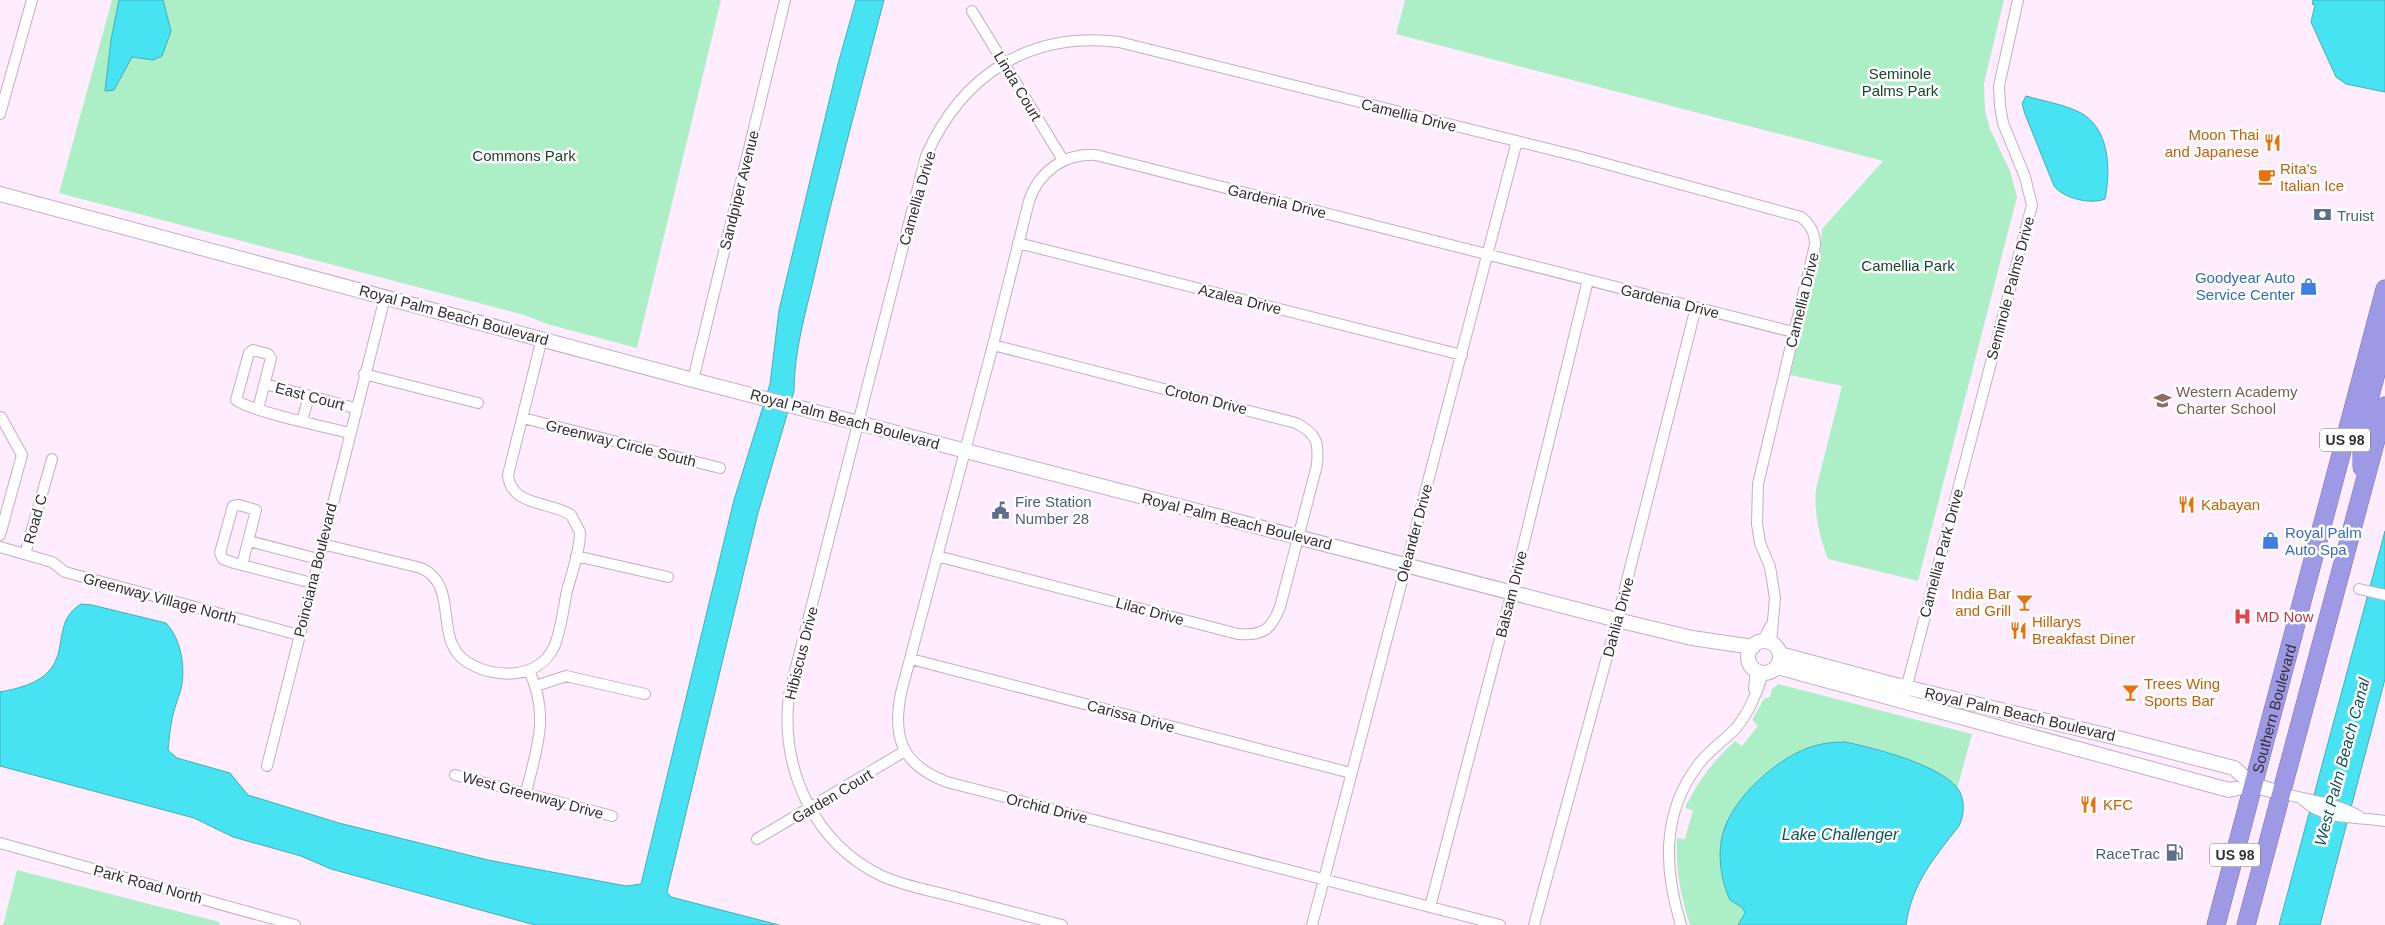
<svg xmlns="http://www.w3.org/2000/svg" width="2385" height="925" font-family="Helvetica,sans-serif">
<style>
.green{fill:#aceec6}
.water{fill:#48e3f3;stroke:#43adba}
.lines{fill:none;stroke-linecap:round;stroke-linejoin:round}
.street-casing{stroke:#c4aec4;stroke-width:12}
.secondary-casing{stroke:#c4aec4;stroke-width:16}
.highway-casing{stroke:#7a74a8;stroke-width:19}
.street{stroke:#fff;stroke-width:10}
.secondary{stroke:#fff;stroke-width:14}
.highway{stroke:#9e99e5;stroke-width:18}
.labels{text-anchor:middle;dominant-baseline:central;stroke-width:5;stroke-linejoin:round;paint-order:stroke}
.shield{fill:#fff;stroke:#726d72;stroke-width:1}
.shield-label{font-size:14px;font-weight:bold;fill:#362e36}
.park-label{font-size:15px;fill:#18432d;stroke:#fff}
.street-label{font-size:15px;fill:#362e36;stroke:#fff}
.food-label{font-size:15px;fill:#c56008;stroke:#fff;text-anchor:start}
.service-label{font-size:15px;fill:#4e5e75;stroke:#fff;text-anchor:start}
.shop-label{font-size:15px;fill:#366cbe;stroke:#fff;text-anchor:end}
.education-label{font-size:15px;fill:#785e54;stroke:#fff;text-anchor:start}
.health-label{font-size:15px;fill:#be3a42;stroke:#fff;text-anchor:start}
.water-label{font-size:16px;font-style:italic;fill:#115259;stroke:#fff}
</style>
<rect width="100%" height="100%" fill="#ffedff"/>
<!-- green -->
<path class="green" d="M112 0H721L637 348 547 324 524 315 59 193Z
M1405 0H2004L1984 83 1985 110 1990 129 2010 171 2017 197 1918 581 1828 559C1819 536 1814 513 1816 489L1842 386 1790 375 1820 254 1822 229 1883 161 1396 34Z
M1778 684 1972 734 1957 789C1939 767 1873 744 1844 742 1834 741 1823 744 1813 746L1720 858 1730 900 1743 908 1745 913 1738 925H1690C1681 896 1675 869 1677 838L1685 839 1693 810 1685 808C1698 781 1713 761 1735 741L1742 746 1758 726 1752 720 1764 699 1770 697 1772 689Z
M17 870 208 919 220 922 219 925H3Z"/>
<!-- water -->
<path class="water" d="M119 0H163L171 31 162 56 153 60 132 57 114 90 105 91 111 40Z
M856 0H884C861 88 837 176 817 264 808 305 794 348 794 391L758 513 667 892 671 897 779 925H535L331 869 301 856 233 837 194 818 0 766V692C16 689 38 684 49 671 68 650 53 621 81 604L92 605 166 623C181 639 186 667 181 689 178 699 174 709 172 719 170 729 169 740 168 750L177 758 230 773 248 795 339 823 488 860 626 886 641 884 734 500 770 384 779 310 838 64Z
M2313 0H2385V92L2346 84 2336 77 2311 22 2315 5 2312 4Z
M2026 96C2043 101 2063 104 2079 112 2110 127 2111 170 2105 199 2090 205 2063 198 2054 186L2025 114 2022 104Z
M2385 531V679L2320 925H2279Z
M1845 742C1872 747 1946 766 1960 792 1965 803 1964 816 1959 826 1934 858 1912 883 1906 925H1738L1745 913 1743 908 1730 900C1721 881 1717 854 1723 833 1733 797 1779 756 1814 746 1824 743 1834 742 1845 742Z"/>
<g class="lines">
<defs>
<path id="street" d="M972 11 1063 160
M0 114 32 0
M1018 243 1462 355
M364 374 478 403
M693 380 785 0
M265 384 355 408
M258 409 271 358 268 354 253 350 249 353 236 400C252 412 326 427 349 433
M523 418 720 468
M302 421 309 396
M0 535 22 455 1 417
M249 541 318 559
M322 544 421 568C461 586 432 640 467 662 494 679 538 680 554 647 561 631 563 609 567 591 572 572 580 551 580 532L571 515C550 501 511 507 508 475L542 338
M0 547 52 562 65 572 299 635
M25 554 52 459
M576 556 668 577
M937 556 1238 634C1263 636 1271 630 1280 607L1317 465C1319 442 1317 434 1296 423L993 345
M242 565 256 510 239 505 233 506 220 553 223 559 234 563 312 583
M2359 589 2385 595
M1762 642 1771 625
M911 659 1351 773
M536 686 566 676 645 694
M1754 689 1756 671
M1905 693 2032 205 2025 177 2003 123 2000 106 1999 86 2018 0
M267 766 385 297
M455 775 612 816
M526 793C537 746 550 717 529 670
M2281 793C2308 800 2335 803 2359 816
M2303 800C2326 821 2356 816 2385 821
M757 839 905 751
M0 843 295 925
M1430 907 1512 592 1588 280
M1062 925C1025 915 988 906 951 896 928 890 904 886 882 876 813 843 780 768 789 695L926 156C962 75 1029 31 1119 42L1581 157 1801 217C1811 225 1815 233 1815 245L1758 484 1757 524 1760 543 1770 567 1775 598 1771 643
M1312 925 1517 141
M1500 925 947 782C902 765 892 738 901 693L993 345 1029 201C1039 171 1065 153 1096 155L1793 332
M1534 925 1617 620 1696 307
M1681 925C1664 870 1661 814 1698 765 1708 751 1724 741 1736 728 1748 714 1758 691 1763 673"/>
<path id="secondary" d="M0 194 693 380 1617 620 1692 638 1753 647
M1748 657a16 16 0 1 1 32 0a16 16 0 1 1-32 0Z
M1780 654 1888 683 2122 739 2234 768 2253 785
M1777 667 2229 790 2253 785 2281 793"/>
<g id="highway">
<path d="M2362 467V426L2383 347 2381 330 2376 323"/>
<path id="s1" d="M2216 925 2385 289"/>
<path d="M2246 925 2385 406"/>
</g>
</defs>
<!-- street casing -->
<use href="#street" class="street-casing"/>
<!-- secondary casing -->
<use href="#secondary" class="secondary-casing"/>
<!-- highway casing -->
<use href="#highway" class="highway-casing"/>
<!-- street -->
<use href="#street" class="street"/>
<!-- secondary -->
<use href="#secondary" class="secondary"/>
<!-- highway -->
<use href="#highway" class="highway"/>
</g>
<!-- icons -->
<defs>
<symbol id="restaurant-bare" viewBox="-9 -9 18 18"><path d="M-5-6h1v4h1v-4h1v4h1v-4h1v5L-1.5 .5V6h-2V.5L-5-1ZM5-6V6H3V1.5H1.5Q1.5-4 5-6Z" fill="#e8710a" stroke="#fff" stroke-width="2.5" paint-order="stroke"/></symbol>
<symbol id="cafe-bare" viewBox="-9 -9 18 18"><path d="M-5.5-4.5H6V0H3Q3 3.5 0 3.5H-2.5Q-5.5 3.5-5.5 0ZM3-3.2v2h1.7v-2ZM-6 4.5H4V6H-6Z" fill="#e8710a" stroke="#fff" stroke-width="2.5" paint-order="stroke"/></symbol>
<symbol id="bank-bare" viewBox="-9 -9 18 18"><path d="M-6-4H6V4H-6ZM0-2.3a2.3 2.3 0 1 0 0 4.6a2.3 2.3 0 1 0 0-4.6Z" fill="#5c6f8a" stroke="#fff" stroke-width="2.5" paint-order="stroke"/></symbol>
<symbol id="shop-bare" viewBox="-9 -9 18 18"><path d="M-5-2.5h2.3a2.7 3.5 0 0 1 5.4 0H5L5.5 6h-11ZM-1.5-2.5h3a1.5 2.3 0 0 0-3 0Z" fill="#3f7fe0" stroke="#fff" stroke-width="2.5" paint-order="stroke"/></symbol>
<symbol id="school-bare" viewBox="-9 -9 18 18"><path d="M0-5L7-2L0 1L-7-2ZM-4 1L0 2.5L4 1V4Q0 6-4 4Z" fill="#8d6e63" stroke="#fff" stroke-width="2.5" paint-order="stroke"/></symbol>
<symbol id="civic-bare" viewBox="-9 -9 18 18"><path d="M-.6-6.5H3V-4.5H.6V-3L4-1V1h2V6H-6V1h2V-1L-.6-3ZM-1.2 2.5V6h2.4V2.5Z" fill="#5c6f8a" stroke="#fff" stroke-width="2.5" paint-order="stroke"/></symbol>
<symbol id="bar-bare" viewBox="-9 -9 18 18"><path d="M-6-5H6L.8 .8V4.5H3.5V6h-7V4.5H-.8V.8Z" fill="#e8710a" stroke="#fff" stroke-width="2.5" paint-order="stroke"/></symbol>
<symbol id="hospital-bare" viewBox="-9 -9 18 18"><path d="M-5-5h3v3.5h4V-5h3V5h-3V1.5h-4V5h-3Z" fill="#e0444e" stroke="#fff" stroke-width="2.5" paint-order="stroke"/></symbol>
<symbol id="fuel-bare" viewBox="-9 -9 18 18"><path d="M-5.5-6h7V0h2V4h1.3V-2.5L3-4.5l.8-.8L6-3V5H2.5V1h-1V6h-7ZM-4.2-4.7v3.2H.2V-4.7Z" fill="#5c6f8a" stroke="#fff" stroke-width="2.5" paint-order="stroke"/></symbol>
</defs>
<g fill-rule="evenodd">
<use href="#restaurant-bare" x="2260" y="130" width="25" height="25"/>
<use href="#cafe-bare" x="2254" y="164" width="25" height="25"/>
<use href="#bank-bare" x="2310" y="202" width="25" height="25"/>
<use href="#shop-bare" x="2296" y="274" width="25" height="25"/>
<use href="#school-bare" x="2150" y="388" width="25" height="25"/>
<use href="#restaurant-bare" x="2174" y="492" width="25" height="25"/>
<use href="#civic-bare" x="988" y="498" width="25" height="25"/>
<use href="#shop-bare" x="2258" y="528" width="25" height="25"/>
<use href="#bar-bare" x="2012" y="590" width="25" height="25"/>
<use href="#hospital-bare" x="2230" y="604" width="25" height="25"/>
<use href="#restaurant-bare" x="2006" y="618" width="25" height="25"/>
<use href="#bar-bare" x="2118" y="680" width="25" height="25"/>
<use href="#restaurant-bare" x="2076" y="792" width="25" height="25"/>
<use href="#fuel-bare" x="2162" y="840" width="25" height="25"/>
</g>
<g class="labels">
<!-- shield labels -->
<g class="shield">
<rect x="2320" y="428.5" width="50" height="23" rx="4"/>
<rect x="2210" y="843.5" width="50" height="23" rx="4"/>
</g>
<g class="shield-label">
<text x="2345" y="440">US 98</text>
<text x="2235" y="855">US 98</text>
</g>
<!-- park labels -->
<g class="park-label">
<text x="1900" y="73">Seminole<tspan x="1900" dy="17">Palms Park</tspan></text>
<text x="524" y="155">Commons Park</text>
<text x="1908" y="265">Camellia Park</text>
</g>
<!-- street labels -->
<g class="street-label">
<text transform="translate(1018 86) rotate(59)">Linda Court</text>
<text transform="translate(1409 115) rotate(14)">Camellia Drive</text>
<text transform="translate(739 190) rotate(-76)">Sandpiper Avenue</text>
<text transform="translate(917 198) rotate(-74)">Camellia Drive</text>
<text transform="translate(1277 201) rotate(14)">Gardenia Drive</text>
<text transform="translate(2010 288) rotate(-75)">Seminole Palms Drive</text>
<text transform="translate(1240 299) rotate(14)">Azalea Drive</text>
<text transform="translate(1802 300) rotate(-76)">Camellia Drive</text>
<text transform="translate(1670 301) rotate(14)">Gardenia Drive</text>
<text transform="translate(454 315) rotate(15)">Royal Palm Beach Boulevard</text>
<text transform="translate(310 396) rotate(15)">East Court</text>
<text transform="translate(1206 399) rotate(14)">Croton Drive</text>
<text transform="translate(845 419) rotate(15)">Royal Palm Beach Boulevard</text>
<text transform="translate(621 443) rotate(14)">Greenway Circle South</text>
<text transform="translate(35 519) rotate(-74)">Road C</text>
<text transform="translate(1237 521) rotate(14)">Royal Palm Beach Boulevard</text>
<text transform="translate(1414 533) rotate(-75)">Oleander Drive</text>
<text transform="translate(1941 553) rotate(-75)">Camellia Park Drive</text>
<text transform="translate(315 570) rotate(-76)">Poinciana Boulevard</text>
<text transform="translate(1511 594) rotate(-76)">Balsam Drive</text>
<text transform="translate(160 598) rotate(15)">Greenway Village North</text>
<text transform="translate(1150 611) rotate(15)">Lilac Drive</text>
<text transform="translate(1618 617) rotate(-75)">Dahlia Drive</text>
<text transform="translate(801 653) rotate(-76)">Hibiscus Drive</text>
<text stroke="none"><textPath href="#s1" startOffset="224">Southern Boulevard</textPath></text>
<text transform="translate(2020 714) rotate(13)">Royal Palm Beach Boulevard</text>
<text transform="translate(1131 716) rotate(15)">Carissa Drive</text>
<text transform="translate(533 795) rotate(15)">West Greenway Drive</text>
<text transform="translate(832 796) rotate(-31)">Garden Court</text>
<text transform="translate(1047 808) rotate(14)">Orchid Drive</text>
<text transform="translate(148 884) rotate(15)">Park Road North</text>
</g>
<!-- food labels -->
<g class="food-label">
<text x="2259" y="134" text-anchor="end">Moon Thai<tspan x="2259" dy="17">and Japanese</tspan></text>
<text x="2280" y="168">Rita's<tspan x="2280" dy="17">Italian Ice</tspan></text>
<text x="2201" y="504">Kabayan</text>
<text x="2011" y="593" text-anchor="end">India Bar<tspan x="2011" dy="17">and Grill</tspan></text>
<text x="2032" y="621">Hillarys<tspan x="2032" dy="17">Breakfast Diner</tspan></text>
<text x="2144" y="683">Trees Wing<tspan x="2144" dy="17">Sports Bar</tspan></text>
<text x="2103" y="804">KFC</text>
</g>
<!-- service labels -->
<g class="service-label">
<text x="2337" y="215">Truist</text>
<text x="1015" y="501">Fire Station<tspan x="1015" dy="17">Number 28</tspan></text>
<text x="2160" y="853" text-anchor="end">RaceTrac</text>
</g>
<!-- shop labels -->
<g class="shop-label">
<text x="2295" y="277">Goodyear Auto<tspan x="2295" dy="17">Service Center</tspan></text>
<text x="2285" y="532" text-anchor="start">Royal Palm<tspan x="2285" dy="17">Auto Spa</tspan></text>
</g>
<!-- education labels -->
<g class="education-label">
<text x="2176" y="391">Western Academy<tspan x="2176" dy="17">Charter School</tspan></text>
</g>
<!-- health labels -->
<g class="health-label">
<text x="2256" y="616">MD Now</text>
</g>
<!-- water labels -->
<g class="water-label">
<text transform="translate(2342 762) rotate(-75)">West Palm Beach Canal</text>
<text x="1840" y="834">Lake Challenger</text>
</g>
</g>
</svg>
